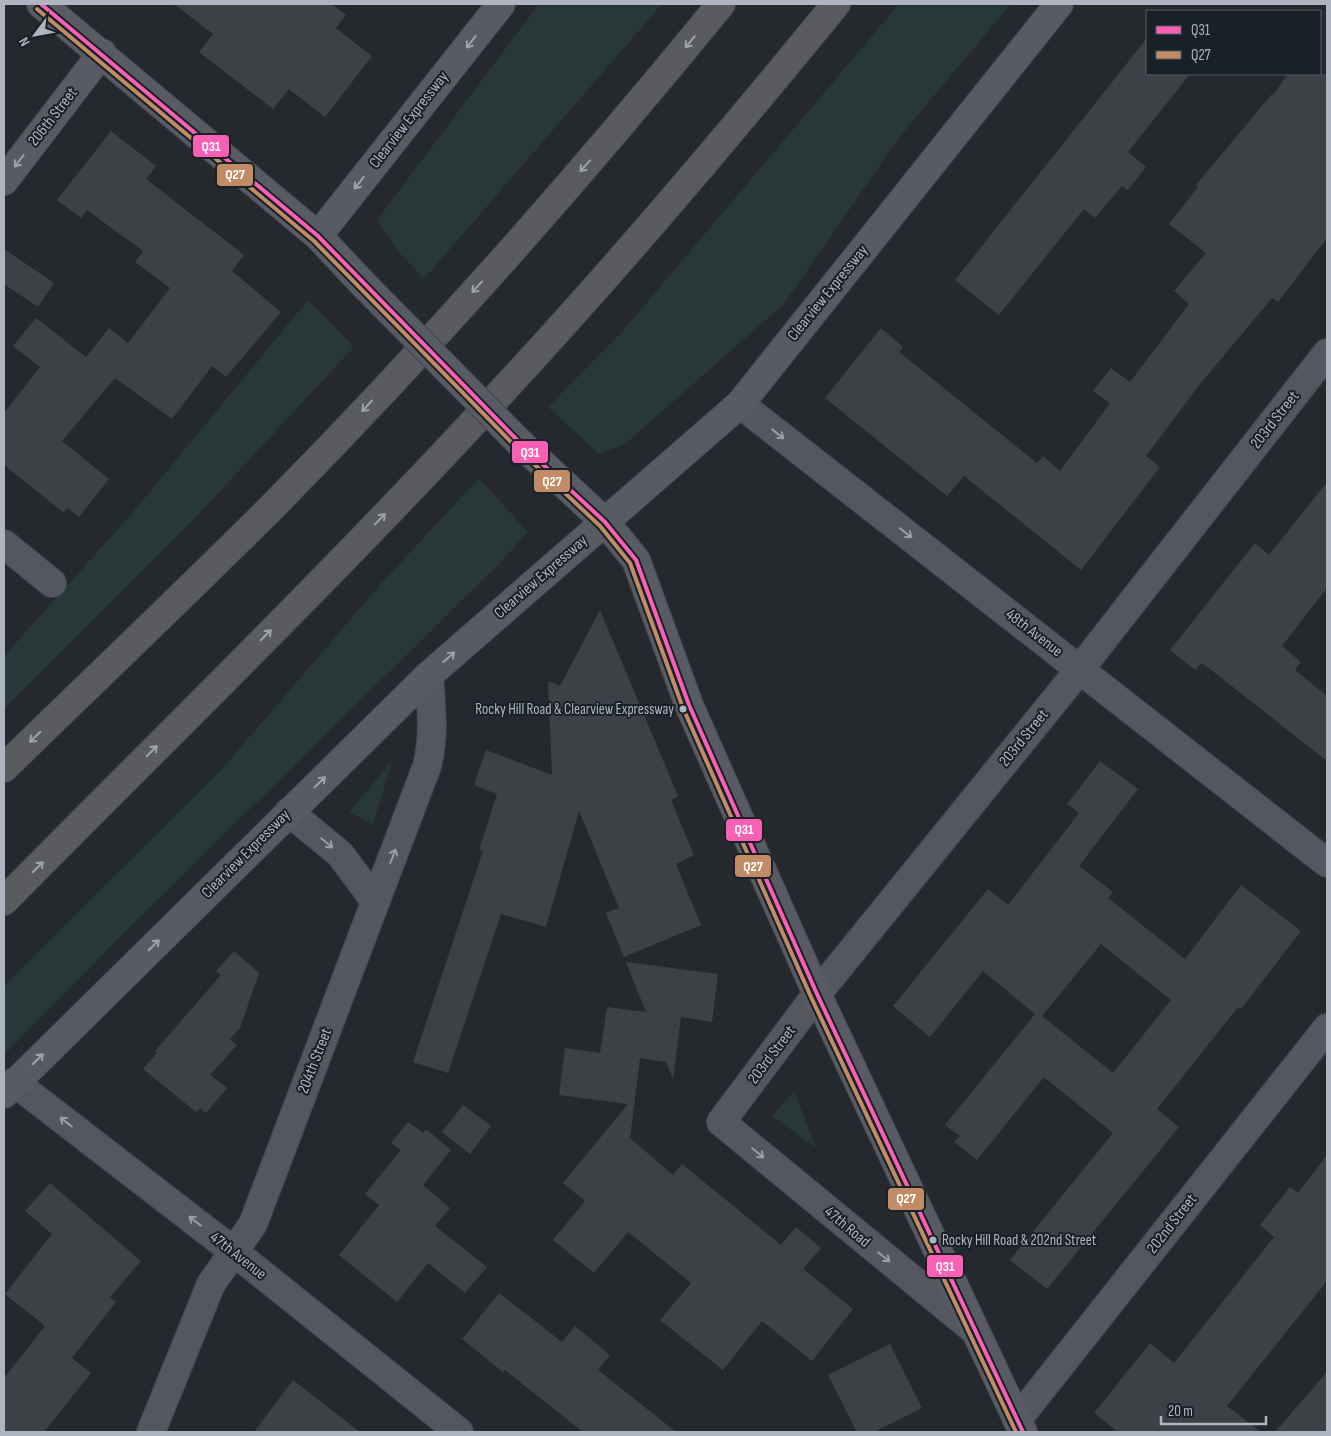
<svg xmlns="http://www.w3.org/2000/svg" width="1331" height="1436" font-family="'Sofia Sans Condensed',sans-serif">
<style>
.green{fill:#283737}
.building{fill:#3d4145;fill-rule:evenodd}
.lines{fill:none;stroke-linecap:round;stroke-linejoin:round}
.street-casing{stroke:#424549;stroke-width:30}
.secondary-casing{stroke:#424549;stroke-width:30}
.highway-casing{stroke:#41454a;stroke-width:30}
.street{stroke:#54575d;stroke-width:28}
.secondary{stroke:#585c62;stroke-width:28}
.highway{stroke:#595b5e;stroke-width:28}
.secondary-bridge-casing{stroke:#424549;stroke-width:30;stroke-linecap:butt}
.secondary-bridge{stroke:#585c62;stroke-width:28}
.bus-1-casing{stroke:#1a2027;stroke-width:8}
.bus-2-casing{stroke:#1a2027;stroke-width:8}
.bus-1{stroke:#f860b3;stroke-width:4}
.bus-2{stroke:#c18c65;stroke-width:4}
.oneway{stroke:#9da3ad}
.oneway2{stroke:#9da3ac}
.oneway3{stroke:#989ea7}
.bus-dot{fill:#aeb5c0;stroke:#1a2027;stroke-width:2}
.labels{text-anchor:middle;dominant-baseline:central;stroke-width:4;stroke-linejoin:round;paint-order:stroke}
.bus-label{font-size:15px;fill:#aeb5c0;stroke:#1a2027;text-anchor:end}
.street-label{font-size:16px;fill:#aeb5c0;stroke:#1a2027}
.line-badge{stroke:#1a2027;stroke-width:2}
.badge-label{font-size:14px;text-anchor:middle;font-weight:bold;fill:#fff}
</style>
<rect width="100%" height="100%" fill="#25292e"/>
<!-- green -->
<path class="green" d="M539 4H662L424 279 398 251 377 220Z
M899 4H1011L901 135 784 304 625 444 599 454 548 407 621 333Z
M308 300 354 347 197 516 4 709V656L133 512Z
M479 478 528 532 499 564 123 934 4 1055V986L222 769 378 587Z
M392 761 373 825 349 812Z
M794 1091 816 1148 772 1116Z"/>
<!-- building -->
<path class="building" d="M174 4H332L346 15 336 28 372 56 325 117 289 89 273 109 199 52 213 34Z
M1147 38V74H1190L1128 152 1146 167 1128 190 1122 186 1095 218 1084 209 999 315 955 280Z
M1288 74H1327V238L1278 302 1272 298 1200 384 1146 456 1160 467 1081 570 964 476 947 496 825 398 881 328 903 347 899 352 1037 463 1043 456 1060 471 1110 403 1093 391 1111 368 1130 382 1189 304 1174 291 1206 253 1169 224 1198 187 1196 185 1272 94 1273 95Z
M111 131 156 166 146 179 244 255 232 271 281 312 226 377 212 366 172 419 115 378 62 441 109 479 79 517 67 508 64 513 4 465V413L40 367 13 346 36 318 86 357 109 328 128 343 170 288 135 262 143 251 87 210 81 218 57 200Z
M4 249 54 283 38 307 4 284Z
M1327 482V588L1282 646 1301 662 1295 670 1327 696V761L1210 669 1201 663 1195 670 1170 650 1255 543 1269 555Z
M600 610 678 796 671 800 694 855 676 864 701 925 624 957 606 913 619 908 579 811 546 927 501 914 448 1073 413 1062 483 851 479 850 497 794 474 785 486 750 552 775 548 681 560 686Z
M1100 761 1138 789 1079 866 1113 892 1108 898 1185 959 1241 885 1301 931 1241 1009 1238 1007 1157 1109 1179 1127 1047 1289 1010 1260 1113 1133 1044 1077 977 1160 954 1142 960 1136 945 1125 1035 1014 983 971 930 1037 893 1006 988 889 1008 905 1079 813 1067 804ZM1101 944 1171 1000 1113 1073 1042 1016Z
M234 951 259 973 240 1028 230 1039 237 1045 210 1075 227 1088 206 1113 200 1108 196 1112 143 1069 157 1053 155 1051 221 975 216 971Z
M626 962 718 974 712 1022 681 1017 673 1079 666 1062 640 1058 630 1138 673 1175 682 1164 781 1245 796 1227 821 1248 803 1269 853 1309 812 1361 762 1321 723 1370 660 1320 691 1283 628 1232 594 1273 553 1240 585 1201 563 1183 628 1104 559 1095 565 1048 600 1053 607 1007 646 1012Z
M463 1105 491 1126 470 1154 442 1132Z
M408 1122 423 1133 426 1129 451 1150 423 1185 450 1208 435 1226 487 1267 465 1293 428 1263 397 1302 339 1255 379 1205 365 1194 401 1150 391 1143Z
M1327 1155V1281L1227 1406 1261 1432H1118L1094 1413 1150 1343 1174 1363 1274 1237 1260 1225 1290 1187 1298 1193Z
M50 1183 141 1261 110 1297 116 1302 72 1358 91 1373 44 1432H4V1378L45 1326 5 1294 52 1234 25 1211Z
M499 1293 562 1342 575 1326 610 1355 598 1370 676 1432H583L505 1370 503 1372 462 1339Z
M890 1344 922 1408 874 1432H857L828 1375Z
M1327 1372V1432H1275Z
M293 1380 360 1432H254Z"/>
<g class="lines">
<defs>
<path id="street" d="M740 404 1327 863
M4 544 52 583
M289 812 340 854 375 901
M14 1082 233 1251 459 1432
M974 1330 721 1122 817 994 1080 669 1327 353
M1017 1420 1327 1028
M151 1432 211 1284 253 1224 427 766C435 735 431 706 429 675"/>
<path id="secondary" d="M41 4 318 236 366 287
M4 181 102 53
M318 236 501 4
M522 445 605 522 636 560 689 705 817 994 1023 1432
M4 1094 429 675 740 404 1059 4"/>
<path id="highway" d="M4 768C93 681 184 595 272 507 430 347 579 178 721 4
M4 901C172 731 345 563 507 386 621 263 730 134 836 4"/>
</defs>
<!-- street casing -->
<use href="#street" class="street-casing"/>
<!-- secondary casing -->
<use href="#secondary" class="secondary-casing"/>
<!-- highway casing -->
<use href="#highway" class="highway-casing"/>
<!-- street -->
<use href="#street" class="street"/>
<!-- secondary -->
<use href="#secondary" class="secondary"/>
<!-- highway -->
<use href="#highway" class="highway"/>
<defs>
<path id="secondary-bridge" d="M366 287 522 445"/>
</defs>
<!-- secondary-bridge casing -->
<use href="#secondary-bridge" class="secondary-bridge-casing"/>
<!-- secondary-bridge -->
<use href="#secondary-bridge" class="secondary-bridge"/>
<defs>
<path id="bus-1" d="M41 4 318 236 522 445 605 522 636 560 689 705 817 994 1023 1432"/>
<path id="bus-2" d="M37 9 314 241 518 449 600 526 630 563 683 708 811 997 1016 1432"/>
</defs>
<!-- bus-1 casing -->
<use href="#bus-1" class="bus-1-casing"/>
<!-- bus-2 casing -->
<use href="#bus-2" class="bus-2-casing"/>
<!-- bus-1 -->
<use href="#bus-1" class="bus-1"/>
<!-- bus-2 -->
<use href="#bus-2" class="bus-2"/>
</g>
<!-- one-way arrows -->
<defs><path id="oneway-shaft" d="M-6 0H5M1.5-3L5.5 0L1.5 3" fill="none" stroke-width="1.6" stroke-linecap="round" stroke-linejoin="round" transform="scale(1.25)"/></defs>
<g class="oneway">
<use href="#oneway-shaft" transform="translate(471 42) rotate(128)"/>
<use href="#oneway-shaft" transform="translate(19 161) rotate(128)"/>
<use href="#oneway-shaft" transform="translate(359 183) rotate(128)"/>
<use href="#oneway-shaft" transform="translate(449 657) rotate(-41)"/>
<use href="#oneway-shaft" transform="translate(320 782) rotate(-44)"/>
<use href="#oneway-shaft" transform="translate(154 945) rotate(-45)"/>
<use href="#oneway-shaft" transform="translate(38 1059) rotate(-45)"/>
</g>
<g class="oneway2">
<use href="#oneway-shaft" transform="translate(690 42) rotate(129)"/>
<use href="#oneway-shaft" transform="translate(585 166) rotate(132)"/>
<use href="#oneway-shaft" transform="translate(477 287) rotate(132)"/>
<use href="#oneway-shaft" transform="translate(367 406) rotate(133)"/>
<use href="#oneway-shaft" transform="translate(380 519) rotate(-46)"/>
<use href="#oneway-shaft" transform="translate(266 635) rotate(-45)"/>
<use href="#oneway-shaft" transform="translate(35 737) rotate(136)"/>
<use href="#oneway-shaft" transform="translate(152 751) rotate(-45)"/>
<use href="#oneway-shaft" transform="translate(38 867) rotate(-45)"/>
</g>
<g class="oneway3">
<use href="#oneway-shaft" transform="translate(778 434) rotate(38)"/>
<use href="#oneway-shaft" transform="translate(906 533) rotate(38)"/>
<use href="#oneway-shaft" transform="translate(327 843) rotate(40)"/>
<use href="#oneway-shaft" transform="translate(393 856) rotate(-69)"/>
<use href="#oneway-shaft" transform="translate(66 1122) rotate(-142)"/>
<use href="#oneway-shaft" transform="translate(758 1153) rotate(40)"/>
<use href="#oneway-shaft" transform="translate(195 1221) rotate(-142)"/>
<use href="#oneway-shaft" transform="translate(884 1257) rotate(39)"/>
</g>
<!-- markers -->
<g class="bus-dot">
<circle cx="683" cy="709" r="4.5"/>
<circle cx="933" cy="1240" r="4.5"/>
</g>
<g class="labels">
<!-- bus labels -->
<g class="bus-label">
<text x="674" y="709">Rocky Hill Road &amp; Clearview Expressway</text>
<text x="942" y="1240" text-anchor="start">Rocky Hill Road &amp; 202nd Street</text>
</g>
<!-- street labels -->
<g class="street-label">
<text transform="translate(53 117) rotate(-52)">206th Street</text>
<text transform="translate(409 120) rotate(-52)">Clearview Expressway</text>
<text transform="translate(828 293) rotate(-51)">Clearview Expressway</text>
<text transform="translate(1275 420) rotate(-52)">203rd Street</text>
<text transform="translate(541 577) rotate(-41)">Clearview Expressway</text>
<text transform="translate(1034 633) rotate(38)">48th Avenue</text>
<text transform="translate(1024 738) rotate(-51)">203rd Street</text>
<text transform="translate(246 854) rotate(-45)">Clearview Expressway</text>
<text transform="translate(772 1055) rotate(-53)">203rd Street</text>
<text transform="translate(315 1061) rotate(-69)">204th Street</text>
<text transform="translate(1172 1224) rotate(-52)">202nd Street</text>
<text transform="translate(847 1227) rotate(40)">47th Road</text>
<text transform="translate(238 1256) rotate(38)">47th Avenue</text>
</g>
</g>
<g class="line-badge">
<rect x="192" y="134" width="38" height="24" rx="5" fill="#f860b3"/>
<rect x="216" y="163" width="38" height="24" rx="5" fill="#c18c65"/>
<rect x="511" y="440" width="38" height="24" rx="5" fill="#f860b3"/>
<rect x="533" y="469" width="38" height="24" rx="5" fill="#c18c65"/>
<rect x="725" y="818" width="38" height="24" rx="5" fill="#f860b3"/>
<rect x="734" y="854" width="38" height="24" rx="5" fill="#c18c65"/>
<rect x="887" y="1187" width="38" height="24" rx="5" fill="#c18c65"/>
<rect x="926" y="1254" width="38" height="24" rx="5" fill="#f860b3"/>
</g>
<g class="badge-label">
<text x="211" y="151">Q31</text>
<text x="235" y="179">Q27</text>
<text x="530" y="457">Q31</text>
<text x="552" y="486">Q27</text>
<text x="744" y="834">Q31</text>
<text x="753" y="871">Q27</text>
<text x="906" y="1203">Q27</text>
<text x="945" y="1271">Q31</text>
</g>
<!-- border -->
<rect width="1331" height="1436" fill="none" stroke="#aeb5c0" stroke-width="10"/>
<!-- legend -->
<rect x="1146" y="10" width="175" height="65" fill="#1a2027" stroke="#555c64"/>
<rect x="1156" y="26" width="25" height="8" fill="#f860b3" stroke="#555c64"/>
<text x="1191" y="35" font-size="15" fill="#aeb5c0">Q31</text>
<rect x="1156" y="51" width="25" height="8" fill="#c18c65" stroke="#555c64"/>
<text x="1191" y="60" font-size="15" fill="#aeb5c0">Q27</text>
<!-- north arrow -->
<g transform="translate(35 35) rotate(238)" stroke="#1a2027" stroke-width="4" paint-order="stroke">
<path d="M0-4L9 19L0 12L-9 19Z" fill="#aeb5c0"/>
<text y="-8" font-size="14" font-weight="bold" text-anchor="middle" fill="#aeb5c0">N</text>
</g>
<!-- scale -->
<path d="M1161 1416v8h105v-8" fill="none" stroke="#aeb5c0" stroke-width="2.5"/>
<text x="1168" y="1416" font-size="15" fill="#aeb5c0" stroke="#1a2027" stroke-width="4" paint-order="stroke">20 m</text>
</svg>
